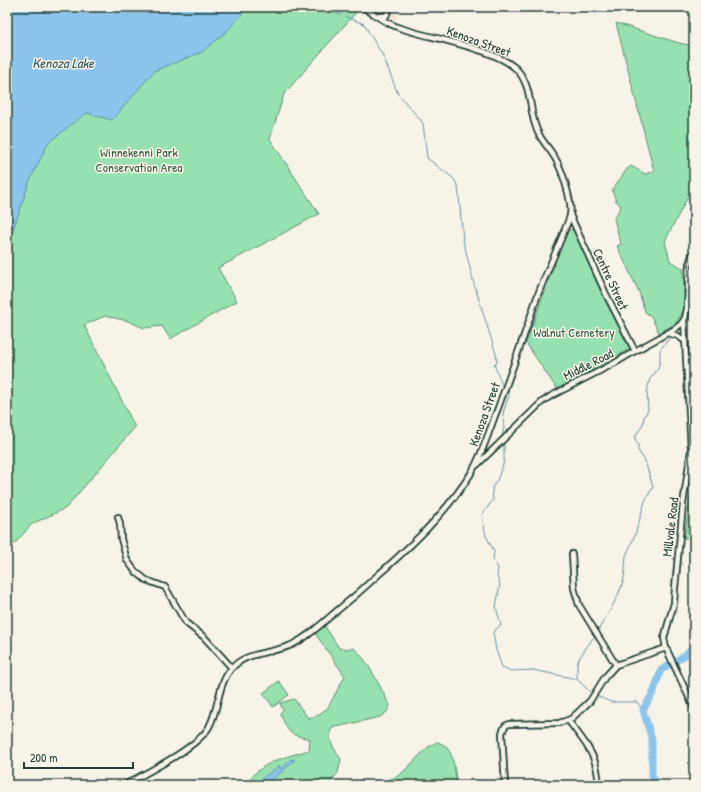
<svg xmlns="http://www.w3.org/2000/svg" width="701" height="792" font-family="'Patrick Hand',sans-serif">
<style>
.built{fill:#f8e4d7}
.green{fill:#97e0b0;stroke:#5b8e72}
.water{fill:#8cc5eb;stroke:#608fa2}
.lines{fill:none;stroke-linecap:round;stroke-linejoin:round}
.stream{stroke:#608fa2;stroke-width:1}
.river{stroke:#8cc5eb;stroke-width:7}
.minor-casing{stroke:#1f3d34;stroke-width:8}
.minor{stroke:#f7f3e8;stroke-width:4.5}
.labels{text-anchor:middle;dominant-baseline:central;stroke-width:3;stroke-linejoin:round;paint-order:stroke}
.street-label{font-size:13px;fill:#1f3d34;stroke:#f7f3e8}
.park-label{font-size:13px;fill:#375e4d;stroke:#f7f3e8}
.water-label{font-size:14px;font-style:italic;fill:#355859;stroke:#f7f3e8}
</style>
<rect width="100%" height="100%" fill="#f7f3e8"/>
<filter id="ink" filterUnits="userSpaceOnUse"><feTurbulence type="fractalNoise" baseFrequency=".025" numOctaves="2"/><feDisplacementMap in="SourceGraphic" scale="8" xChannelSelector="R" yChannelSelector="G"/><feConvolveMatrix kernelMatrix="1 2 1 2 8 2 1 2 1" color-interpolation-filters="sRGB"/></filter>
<g filter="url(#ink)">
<!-- built -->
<path class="built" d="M370 7H402L395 21 383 15Z"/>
<!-- green -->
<path class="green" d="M7 7H357L359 9 284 94 270 139 319 214 218 268 237 301 170 339 162 326 144 328 128 321 105 316 84 325 135 427 66 508 32 524 7 552Z
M616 23 679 43 694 46V185L665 241 670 261 683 268 685 309 675 324 659 333 651 316 645 312 639 292 617 246 621 244 614 219 621 206 616 201 612 190 627 169 631 166 645 174 654 171Z
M573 229 605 300 629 347 626 351 559 389 555 386 526 343 566 231Z
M694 473V539L684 538Z
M324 625 339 648 344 649 354 648C369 661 380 688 390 705L387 712 380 717 332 728C326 739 335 750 341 759L338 773 332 780 331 785H246C258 762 287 757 309 750L310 739C288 734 289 734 280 713L283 710 280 703 294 699 308 718 320 715 323 711 327 709 345 676 314 632Z
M279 681 289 695 273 707 263 693Z
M437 742C455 746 454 770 457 785H377L400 775 428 747Z"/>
<!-- water -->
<path class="water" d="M7 7H248L227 31 202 52 154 71 112 120 86 113 48 143 29 182 7 248Z
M294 759V761L266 785H255C261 782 262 777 268 774 272 771 276 770 279 765L281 769 290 760Z"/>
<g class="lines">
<!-- stream -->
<path class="stream" d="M322 7 341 15
M346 17 364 24 383 56 398 94 423 123 427 158 453 178 458 186 463 240 474 284 496 354 497 363 494 364 502 385
M671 329 672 325
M502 437 504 428 503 413 509 395 508 389
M504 445V462L497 480 492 488 493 500 482 515 486 536 494 551 493 560 498 568 497 577 500 584 496 607 501 625 493 632 496 650 502 667 511 671 533 670 577 679 590 692
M599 629 612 607 619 593 624 579 626 556 635 535 645 501 653 487 645 461 638 450V444L636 442 635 437 643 424 644 417 648 410 647 392 650 379 658 369 660 361V350L670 337
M577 679V664L580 657 593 638
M599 697 611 702H637L643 710"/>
<!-- river -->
<path class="river" d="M660 785 652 777V740L643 710 654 691 661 670 684 656 694 646"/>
<defs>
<path id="minor" d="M377 16H386L390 7
M570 215 606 294 635 351
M684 320 691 450 683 504 675 588 674 603 664 638 666 648 694 708
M668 333 678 336 685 341
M477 465 542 402 551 396 615 363 635 351 675 329 681 324 685 318 687 309 689 264 694 250
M118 517 120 524 121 539 127 560 135 571 146 580 165 587 186 623 204 637 232 668
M572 554 574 588 579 605 616 665
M568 720C578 734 592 749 596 766 598 772 598 779 599 785
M125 785C147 772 197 748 209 727 220 707 217 681 235 665 249 652 272 653 289 646 304 640 319 626 332 615 348 602 363 589 378 575 412 545 445 514 470 475 483 454 489 430 498 408 511 372 524 337 536 300 546 272 560 244 570 216 573 203 562 169 555 158 551 151 545 144 541 138 528 118 534 91 519 72 501 49 429 38 400 28 387 24 375 15 363 7
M505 785 502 733 505 726 509 724 559 723 571 719 590 701 605 677 616 665 666 648"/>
</defs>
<!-- minor casing -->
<use href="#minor" class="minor-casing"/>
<!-- minor -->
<use href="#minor" class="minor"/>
</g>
</g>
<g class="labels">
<!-- street labels -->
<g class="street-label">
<text transform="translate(479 41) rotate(20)">Kenoza Street</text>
<text transform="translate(611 279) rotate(65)">Centre Street</text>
<text transform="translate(588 364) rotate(-27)">Middle Road</text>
<text transform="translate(484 414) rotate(-70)">Kenoza Street</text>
<text transform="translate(670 527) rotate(-83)">Millvale Road</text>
</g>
<!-- park labels -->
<g class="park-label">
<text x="139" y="152">Winnekenni Park<tspan x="139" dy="15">Conservation Area</tspan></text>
<text x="574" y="332">Walnut Cemetery</text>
</g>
<!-- water labels -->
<g class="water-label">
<text x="63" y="62">Kenoza Lake</text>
</g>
</g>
<!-- margin -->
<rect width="701" height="792" fill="none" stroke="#f7f3e8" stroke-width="24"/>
<rect x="12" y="12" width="677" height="768" fill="none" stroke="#1f3d34" stroke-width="1.5" filter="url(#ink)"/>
<!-- scale -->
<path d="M24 762v6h109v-6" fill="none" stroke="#1f3d34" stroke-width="2"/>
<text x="30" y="762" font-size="12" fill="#1f3d34" stroke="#f7f3e8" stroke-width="3" paint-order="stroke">200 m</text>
</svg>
